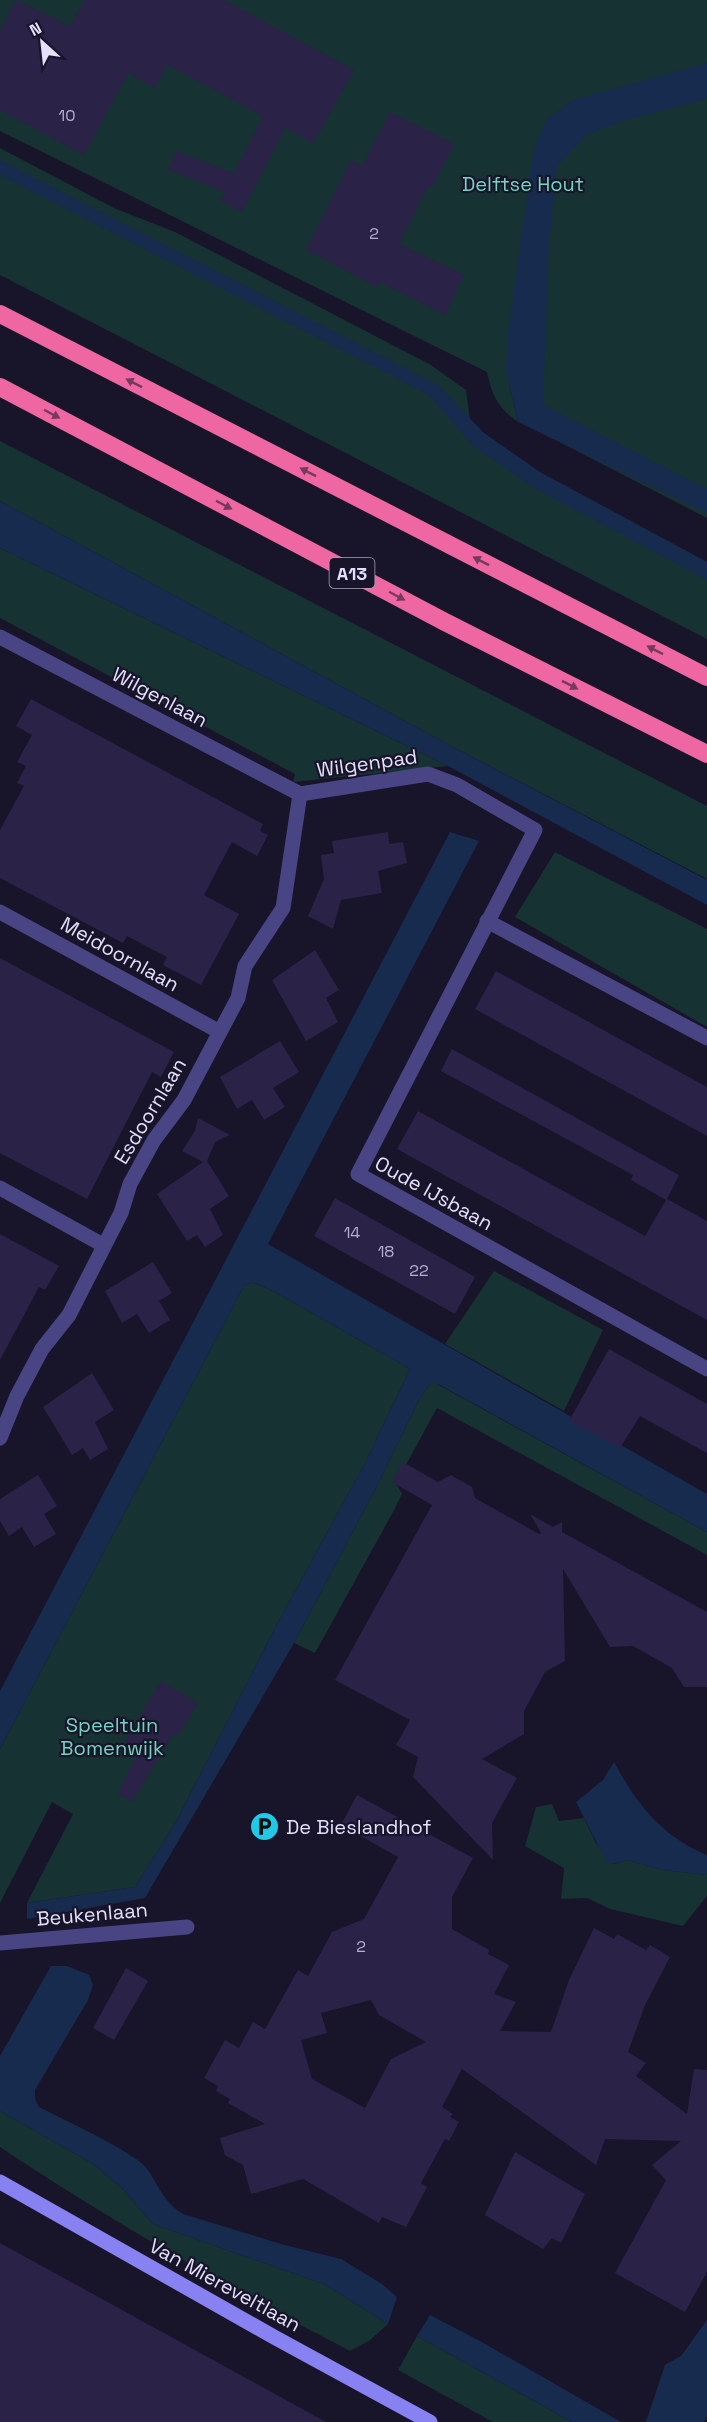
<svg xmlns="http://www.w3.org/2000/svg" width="707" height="2422" font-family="'Space Grotesk',sans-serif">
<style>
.green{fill:#173232}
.water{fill:#172b4e}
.building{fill:#2b2248;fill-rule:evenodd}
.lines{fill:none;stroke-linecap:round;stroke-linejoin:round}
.street{stroke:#494483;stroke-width:15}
.secondary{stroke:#8881f1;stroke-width:15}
.highway{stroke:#ee67a2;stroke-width:18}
.oneway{fill:#78395f}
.labels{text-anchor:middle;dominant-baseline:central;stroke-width:4.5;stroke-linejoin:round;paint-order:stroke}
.number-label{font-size:16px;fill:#b6b0cf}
.shield{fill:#181429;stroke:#a7a2bd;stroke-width:1.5}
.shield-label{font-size:18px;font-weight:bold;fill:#e4dffc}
.park-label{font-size:20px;fill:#72d5c0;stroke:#181429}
.street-label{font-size:20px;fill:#e4dffc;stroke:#181429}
.poi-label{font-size:20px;fill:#e4dffc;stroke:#181429;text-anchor:start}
</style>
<rect width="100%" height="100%" fill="#181429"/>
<!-- green -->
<path class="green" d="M0 0H707V518L542 433 509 383 518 422C498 408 492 396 487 372L0 131Z
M0 148 114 208 175 232 431 365 466 390 470 420 491 451 707 562V639L0 275Z
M0 441 707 806V879L451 746 0 501Z
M0 548 448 766 293 782 295 774 0 618Z
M555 852 707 929V1027L515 917Z
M494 1271 603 1330 564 1411 445 1344Z
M252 1282 275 1292 410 1369 365 1463 274 1630 177 1820 135 1887 27 1903 73 1814 52 1802 0 1903V1749L244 1286Z
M430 1384H437L707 1532V1555L437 1408 396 1483 402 1494 392 1514 315 1653 294 1643 377 1486 420 1398Z
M552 1804 559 1821 584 1818 596 1843 614 1864 627 1860 663 1870 707 1875V1896L683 1926 610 1909 587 1898 561 1899 564 1868 525 1846 536 1807Z
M0 2111 93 2164 121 2187 153 2224 324 2284 388 2324 369 2341 350 2351C230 2289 112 2222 0 2147Z
M417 2336 572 2422H493L398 2370Z"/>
<!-- water -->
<path class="water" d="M707 63V99L625 120 586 135 557 166 549 242 543 405 707 489V513L518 422 506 371 508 334 531 167 535 147 547 119 573 100Z
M0 160 438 385 484 433 540 472 707 562V580L534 488 472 445 429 395 0 175Z
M0 501 451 746 707 880V905L448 766 0 548Z
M450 832 479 841 268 1244 707 1494V1532L438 1384H430L420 1398 377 1486 294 1643 145 1898 27 1919V1903L135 1887 177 1820 274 1630 365 1463 410 1369 275 1292 252 1282 244 1286 0 1749V1691Z
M614 1762C637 1804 661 1836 707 1855V1875L663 1870 627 1860 613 1864 607 1863 576 1802 603 1780Z
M51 1966H67L89 1975 93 1985 88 2000 35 2090V2099L39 2107C72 2124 109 2140 139 2161 156 2173 157 2198 183 2214L281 2244 341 2259 382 2284 397 2297 388 2324 324 2284 153 2224 121 2187 93 2164 0 2111V2056Z
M430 2315 480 2341 621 2422H572L417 2336Z
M707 2320V2416L704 2422H646L665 2365 681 2356Z"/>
<!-- building -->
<path class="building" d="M16 0 70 26 85 0H224L354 70 313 143 285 128 242 212 220 200 225 192 168 170 176 151 234 173 263 116 167 65 155 88 128 73 84 155 0 110V31Z
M390 112 454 144 432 188 428 186 399 244 464 275 445 315 380 282 377 287 306 250 351 160 362 166Z
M31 699 263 824 260 831 268 835 257 856 232 842 204 895 239 914 201 985 163 965 167 957 127 936 123 943 0 878V830L24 786 17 783 26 766 17 762 32 735 16 726Z
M388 832 389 844 403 842 407 863 378 871 382 893 341 900 333 929 308 916 324 879 321 855 334 853 332 841Z
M315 950 339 990 326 998 338 1022 306 1041 272 980Z
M0 958 174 1052 161 1077 152 1072 87 1199 0 1153Z
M496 971 707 1087V1136L475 1009Z
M280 1041 299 1072 273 1088 285 1107 264 1120 252 1100 237 1109 220 1077Z
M452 1049 679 1175 667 1199 707 1221V1320L397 1149 418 1111 645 1236 666 1200 631 1180 633 1175 441 1071Z
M198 1118 230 1135 215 1142 207 1161 229 1196 210 1209 223 1235 205 1247 197 1235 187 1241 157 1194 203 1162 182 1151 195 1131Z
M335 1198 475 1277 455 1314 314 1236Z
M0 1234 59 1266 45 1290 39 1287 0 1360Z
M153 1262 172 1293 159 1301 170 1320 149 1333 137 1314 122 1323 105 1291Z
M609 1349 707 1404V1453L640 1416 620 1448 569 1421Z
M92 1373 114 1410 95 1422 108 1449 90 1460 83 1448 72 1455 43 1407Z
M403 1462 438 1482 451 1475 472 1487 475 1498 539 1534 541 1533 530 1514 553 1527 562 1522V1532L707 1612V1687H684L672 1668 633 1646 610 1647 563 1569 565 1661 545 1672 524 1711V1734L482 1759 517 1778 492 1823 493 1860 413 1777 418 1757 396 1745 410 1720 335 1680 432 1505 392 1482Z
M38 1475 57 1506 44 1514 56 1534 34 1547 22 1527 9 1536 0 1521V1499Z
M161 1681 198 1703 178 1736 174 1733 132 1802 118 1794 136 1756 121 1748Z
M357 1795 473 1858 452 1897V1929L489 1950 488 1954 509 1965 494 1994 516 2002 500 2031 551 2032 569 1980 594 1928 614 1939 617 1934 646 1950 650 1945 670 1957 645 2005 628 2052 646 2063 636 2076 687 2114 694 2069 707 2070V2272L685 2312 615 2273 666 2180 652 2165 681 2141 605 2139 596 2165 462 2069 442 2107 453 2114 450 2117 459 2122 449 2141 445 2139 421 2183 427 2187 406 2227 382 2217 379 2223 303 2179 251 2194 243 2165 225 2155 220 2138 265 2124 228 2103 230 2099 216 2091 218 2086 204 2078 225 2040 239 2048 253 2022 265 2029 298 1970 308 1976 332 1932 364 1919 398 1857 341 1825ZM371 2000 379 2015 426 2042 391 2059 365 2108 312 2079 301 2040 327 2033 321 2013Z
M126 1968 148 1981 114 2040 93 2028Z
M515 2152 585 2194 561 2243 552 2238 543 2249 485 2215Z
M0 2243 255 2383 326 2422H0Z"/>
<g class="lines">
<!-- street -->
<path class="street" d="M0 637 300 794
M300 794 428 774 457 785 535 830 358 1174 707 1369
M0 912 220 1032
M487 921 707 1038
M0 1188 103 1245
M0 1438 17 1396 42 1349 69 1315 121 1213 130 1184 154 1140 184 1100 238 998 245 966 283 908 300 794
M0 1943 187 1927"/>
<!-- secondary -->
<path class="secondary" d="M0 2182 274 2337 430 2422"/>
<!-- highway -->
<path class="highway" d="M0 314 707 677
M0 387 445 622 707 754"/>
</g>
<!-- one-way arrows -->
<defs><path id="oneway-solid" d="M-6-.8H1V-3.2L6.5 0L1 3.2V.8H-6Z" transform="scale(1.5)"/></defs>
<g class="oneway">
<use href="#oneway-solid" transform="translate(134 383) rotate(-153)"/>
<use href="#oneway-solid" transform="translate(52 414) rotate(28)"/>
<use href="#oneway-solid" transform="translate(308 472) rotate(-153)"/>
<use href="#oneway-solid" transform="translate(224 505) rotate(28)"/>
<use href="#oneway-solid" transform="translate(481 561) rotate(-153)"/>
<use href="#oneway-solid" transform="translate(397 596) rotate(28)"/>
<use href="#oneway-solid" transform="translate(655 650) rotate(-153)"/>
<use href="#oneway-solid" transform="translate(570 685) rotate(27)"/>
</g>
<!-- icons -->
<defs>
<symbol id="parking-disc" viewBox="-11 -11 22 22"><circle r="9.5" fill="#20cae7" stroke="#181429"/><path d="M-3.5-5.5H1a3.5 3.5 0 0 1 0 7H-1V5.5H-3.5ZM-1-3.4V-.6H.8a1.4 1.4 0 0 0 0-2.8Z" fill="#111"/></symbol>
</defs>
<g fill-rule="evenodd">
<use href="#parking-disc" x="248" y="1810" width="33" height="33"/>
</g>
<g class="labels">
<!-- number labels -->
<g class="number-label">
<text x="67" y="115">10</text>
<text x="374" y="233">2</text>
<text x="352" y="1232">14</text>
<text x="386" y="1251">18</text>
<text x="419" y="1270">22</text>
<text x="361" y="1946">2</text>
</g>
<!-- shield labels -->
<rect class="shield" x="329.5" y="558" width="45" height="30" rx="4.5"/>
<g class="shield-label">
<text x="352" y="573">A13</text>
</g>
<!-- park labels -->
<g class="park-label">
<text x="523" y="184">Delftse Hout</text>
<text x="112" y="1725">Speeltuin<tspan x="112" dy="23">Bomenwijk</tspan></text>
</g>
<!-- street labels -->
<g class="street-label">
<text transform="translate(160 697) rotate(28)">Wilgenlaan</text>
<text transform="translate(367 763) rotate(-8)">Wilgenpad</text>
<text transform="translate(120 954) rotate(29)">Meidoornlaan</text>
<text transform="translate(150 1111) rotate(-59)">Esdoornlaan</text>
<text transform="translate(434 1193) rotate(29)">Oude IJsbaan</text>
<text transform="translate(92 1914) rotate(-5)">Beukenlaan</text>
<text transform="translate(225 2285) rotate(29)">Van Miereveltlaan</text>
</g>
<!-- poi labels -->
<g class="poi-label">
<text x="286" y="1827">De Bieslandhof</text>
</g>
</g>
<!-- north arrow -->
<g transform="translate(42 42) rotate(333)" stroke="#181429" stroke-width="4.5" paint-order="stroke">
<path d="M0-4.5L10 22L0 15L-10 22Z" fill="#e4dffc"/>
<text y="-9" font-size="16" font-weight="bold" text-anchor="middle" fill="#e4dffc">N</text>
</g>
</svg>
